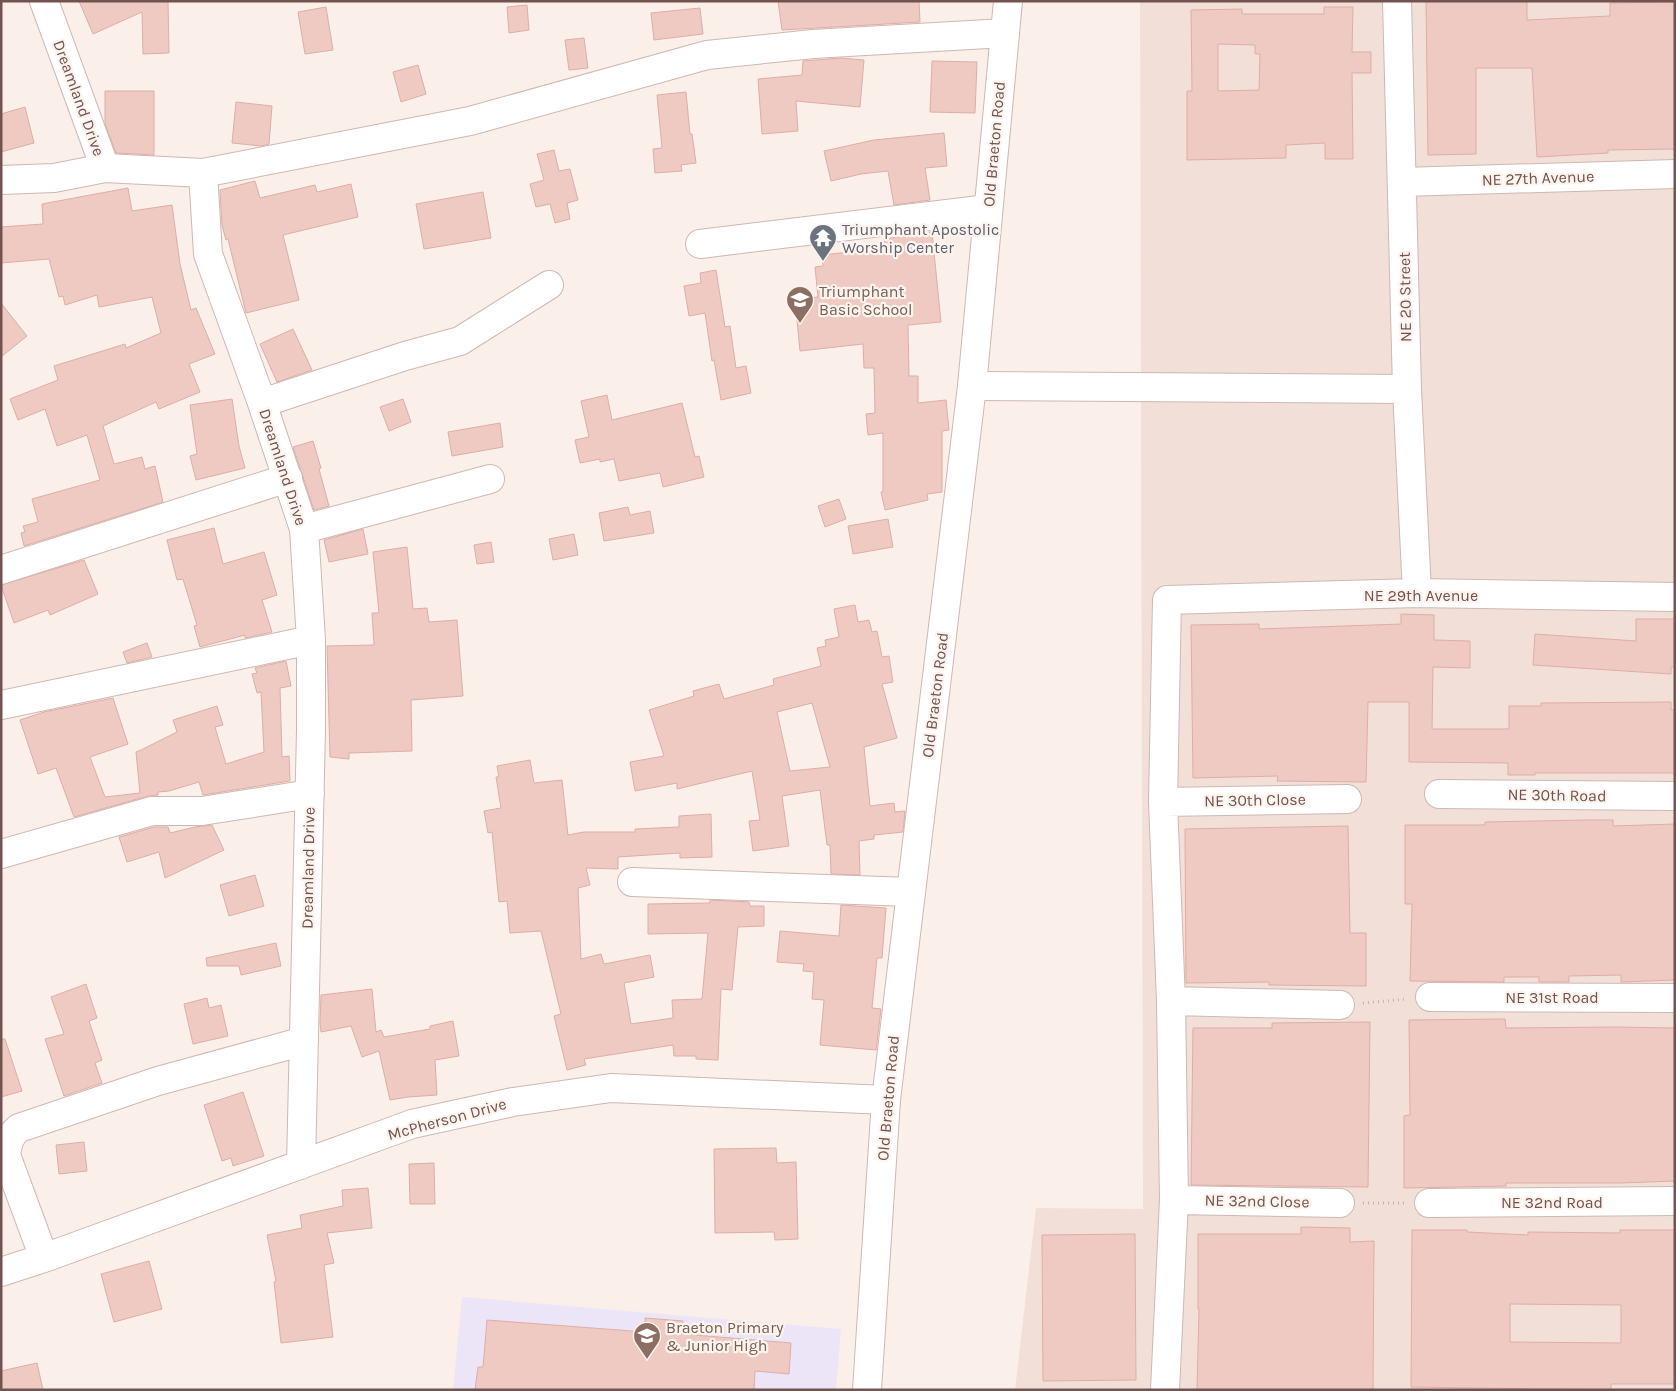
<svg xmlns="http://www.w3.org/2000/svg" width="1676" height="1391" font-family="Karla,sans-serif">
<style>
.residential{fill:#f2e0d8}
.education{fill:#ece5f7}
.building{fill:#eecac3;stroke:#dfada5;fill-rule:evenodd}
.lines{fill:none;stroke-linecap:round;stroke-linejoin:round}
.minor-casing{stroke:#ceb8b2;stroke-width:30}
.tertiary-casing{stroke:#ceb8b2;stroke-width:30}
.path{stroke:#d3ada6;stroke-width:3;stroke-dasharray:1 4;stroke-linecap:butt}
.minor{stroke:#fff;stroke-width:28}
.tertiary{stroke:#fff;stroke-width:28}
.labels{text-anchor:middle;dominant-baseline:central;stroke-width:4.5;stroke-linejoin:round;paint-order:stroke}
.street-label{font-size:16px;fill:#73534f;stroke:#fdf4ef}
.worship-label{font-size:16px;fill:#5b616d;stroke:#fdf4ef;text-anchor:start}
.education-label{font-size:16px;fill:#785e54;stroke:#fdf4ef;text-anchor:start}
</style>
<rect width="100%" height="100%" fill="#fbefe9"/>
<!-- residential -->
<path class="residential" d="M1140 1H1675V1390H1015L1036 1208 1143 1209Z"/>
<!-- education -->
<path class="education" d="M462 1297 841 1329 836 1390H453Z"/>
<!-- building -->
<path class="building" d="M79 1H168L169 53 143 54 142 12 93 34Z
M778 1H919L920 22 782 30Z
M1426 1H1527V20L1610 16V3L1675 2V149L1608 150V153L1537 157 1532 68H1476V154L1428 155Z
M527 5 529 30 509 33 507 7Z
M326 7 333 50 305 54 298 12Z
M1324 7H1353L1352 52H1371V73H1352L1353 159H1325V143L1286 145V158L1187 160V91H1192L1191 10 1242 9V14H1324ZM1218 44 1255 45V54H1260L1259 90 1218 91Z
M700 8 703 34 654 40 651 13Z
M584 38 588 68 569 70 565 40Z
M841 58 864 60 860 107 796 101 798 131 762 134 758 79 802 75 803 61Z
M932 61 977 62 975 113 930 112Z
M418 65 426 94 401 102 393 72Z
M105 91H154V155L116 153 105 124Z
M686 92 690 134H692L696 163 681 165 682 171 655 173 653 149 662 148 657 95Z
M236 102 272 106 269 144 261 146 232 143Z
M25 107 34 143 1 152V114Z
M944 133 947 166 925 168 930 200 894 205 888 171 861 174 831 181 824 151 874 140Z
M554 150 559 171 570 169 578 200 567 203 570 219 555 223 550 204 536 207 530 184 544 180 537 154Z
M255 181 260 198 315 185 317 192 351 184 358 217 283 235 299 300 246 313 228 239 226 240 222 225 220 190Z
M128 188 132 211 172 205 180 264 191 310 196 308 215 354 189 364 200 392 159 409 156 402 103 426 114 464 142 457 145 469 155 466 163 502 24 546 21 533 25 532 23 526 38 522 32 499 100 480 87 435 57 446 45 409 18 420 10 399 58 380 54 366 125 344 126 348 161 333 152 297 99 307 97 295 65 305 63 296 59 297 49 259 1 263V227L43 224 42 204Z
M483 192 491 238 424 249 416 204Z
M932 232 941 322 908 325 909 376H918V403L946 400 949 430 942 431V492L927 494 928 500 885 510 881 492 883 491V433L868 435 866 414 875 413 874 368H864L863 344 800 351 795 300 818 297 815 267 823 266 822 255 885 248 884 239Z
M716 270 725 327 730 326 736 368 746 366 751 393 721 400 714 360 712 361 705 313 689 316 684 286 701 283 700 273Z
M1 303 27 336 1 357Z
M293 329 312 370 277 382 260 344Z
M607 395 612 420 682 403 695 457 699 456 704 477 663 487 660 473 619 481 614 459 600 462V459L580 463 575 440 589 437 581 401Z
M232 399 239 446 245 468 196 480 190 456 197 454 190 405Z
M403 399 411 422 389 431 380 407Z
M500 423 503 447 452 456 448 432Z
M313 441 321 468 319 469 329 506 314 510 293 447Z
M839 499 846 519 825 527 818 506Z
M628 507 630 515 650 511 654 533 604 541 599 513Z
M888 519 893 547 853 554 848 526Z
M214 528 223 564 264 552 277 595 262 600 272 632 245 638V635L200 647 194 626 197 625 183 579 177 580 167 540Z
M363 529 368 554 329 562 324 540Z
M574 534 578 555 553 560 549 539Z
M491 542 494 562 477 564 474 545Z
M407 547 413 609 427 608 429 622 457 620 463 696 411 700 412 751 349 753V759L330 757 327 646 374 645 372 613H379L373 552Z
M84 560 98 594 50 615 48 610 14 623 1 585Z
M855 605 858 622 869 620 872 632 877 631 882 657 889 656 893 682 882 684 897 738 864 747 870 806 894 803 895 812 905 811 903 832 874 835V839L859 841 860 875 831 874 830 845H827L820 790 782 796 789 846 753 851 749 821 760 820 752 771 677 789V783L635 791 630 762 664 756 649 710 694 696 693 691 719 684 724 699 774 685 773 679 821 666 817 648 826 646 825 640 839 637 834 609ZM812 703 830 767 790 771 777 712Z
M1401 614 1434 615V640L1470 641V668L1433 667 1432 729H1509V706H1541V703L1671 702V710H1675V773H1535V775H1508V763L1409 762V702H1368L1366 782 1277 781 1278 776 1193 778 1191 625 1259 624V629L1401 624Z
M1636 619H1675V667H1671V674L1533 665 1535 634 1636 641Z
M147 643 152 657 127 663 123 652Z
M286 661 291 686 280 688 282 757 289 756 290 781 203 795 199 782 169 791 158 792V795L148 796 74 817 56 768 38 774 20 720 44 712 113 698 128 744 90 757 105 797 140 793 136 752 141 750 177 732 173 720 217 706 223 725 215 727 226 764 264 752 261 692 257 693 252 674 257 673 255 668Z
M530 760 534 783 562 780 568 835 584 832H635V829L679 827V816L711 814 712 857 680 858V853L618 857V869L586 868 590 885 578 888 581 959 601 954 604 964 650 955 654 977 624 983 631 1024 673 1018 672 1000 702 999 708 933 648 934V904L710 903V900L749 902 750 906H764V926L738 927 732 990 721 989 718 1060 696 1059V1056H674L673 1045 584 1059 586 1065 567 1070 554 1016 561 1014 541 931 510 933 507 901 499 902 492 832 488 833 484 811 501 808 496 777H499L497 766Z
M1588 820H1613V826L1675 824V980L1621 982V975L1569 976V982H1539V977H1504V982L1410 981 1412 904H1405V825H1485V822Z
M212 825 224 850 165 878 159 852 127 862 119 837 154 827H168L170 833 195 827Z
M1348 826 1350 933H1366V986L1269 985V982L1186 983 1185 829Z
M255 875 264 906 229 916 220 885Z
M841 905 886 908 882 958H877L872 1008 881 1009 876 1050 820 1045 824 1000 812 999 814 972 803 971 804 964 777 962 780 931 839 936Z
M276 943 281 966 241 975 239 966H207L206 958Z
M86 984 97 1018 89 1021 102 1060 95 1063 102 1083 64 1096 45 1039 64 1034 51 997Z
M372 989 376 1032 381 1030 384 1037 430 1029V1026L453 1021 459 1056 435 1060 437 1095 408 1097 390 1100 379 1051 362 1057 351 1026 321 1032 320 1023 321 995Z
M207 998 209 1008 221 1005 228 1036 193 1044 184 1004Z
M1505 1019 1506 1028 1615 1027 1675 1028V1181L1621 1183H1506V1186L1404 1188V1116L1410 1115 1409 1020Z
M1370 1022 1368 1187 1191 1185 1193 1028H1272V1023Z
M1 1039H5L22 1091 1 1097Z
M243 1092 264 1156 233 1166 231 1158 222 1161 204 1105Z
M84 1142 87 1171 59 1174 56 1145Z
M776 1148 777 1163 796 1162 798 1239 775 1240 774 1232 715 1233 714 1149Z
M434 1163 435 1204H410L409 1164Z
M368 1188 372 1228 327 1233 334 1263 324 1265 333 1337 281 1343 274 1282 276 1281 267 1235 302 1228 300 1215 343 1206 342 1190Z
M1301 1227 1350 1228V1242L1374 1241 1373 1390H1197L1199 1309H1198V1234H1301Z
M1412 1230H1467V1232L1528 1235V1232L1620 1233V1230H1675V1384H1611V1390L1411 1387ZM1510 1304 1621 1305V1343L1510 1342Z
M1135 1234 1136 1380 1043 1381 1042 1235Z
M149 1261 162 1309 114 1322 101 1274Z
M645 1318 683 1321 682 1334 791 1343 789 1374 755 1371 754 1390H475L478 1367H483L487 1320 645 1332Z
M37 1363 43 1390H1V1371Z"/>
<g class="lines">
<defs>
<path id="minor" d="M44 1 105 168 203 173 208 254 262 403 304 529 311 640V730L301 1165
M1397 1 1407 389 1417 593
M203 173 470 121 707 55 813 44 1005 33
M1 180 54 178 105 168
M1402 182 1675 174
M700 244 988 209
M972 386 1407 389
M262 403 405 356 460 341 549 285
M304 529 490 479
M1 570 288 478
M1 705 311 640
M1439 794 1675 796
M1163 802 1347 799
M1 854 152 811H202L310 794
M632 882 911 892
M1430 997 1675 998
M1171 1001 1340 1005
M1174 1200 1340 1203
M1429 1203 1675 1201
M44 1258 6 1155C8 1143 9 1136 19 1128L158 1081 304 1041
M1 1272 44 1258 412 1124 513 1102 611 1088 886 1100
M1165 1390 1174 1200 1171 1001 1163 802 1167 600 1417 593 1675 597"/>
<path id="tertiary" d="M867 1390 886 1100 972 386 1008 1"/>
</defs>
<!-- minor casing -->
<use href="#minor" class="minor-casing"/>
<!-- tertiary casing -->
<use href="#tertiary" class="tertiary-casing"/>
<!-- path -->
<path class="path" d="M1363 1003 1407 999
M1363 1203H1404"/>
<!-- minor -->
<use href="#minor" class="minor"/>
<!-- tertiary -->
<use href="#tertiary" class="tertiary"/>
</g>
<!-- icons -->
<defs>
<symbol id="temple-pin" viewBox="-11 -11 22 30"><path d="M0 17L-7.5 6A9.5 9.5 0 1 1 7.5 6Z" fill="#6b7280" stroke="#fdf4ef"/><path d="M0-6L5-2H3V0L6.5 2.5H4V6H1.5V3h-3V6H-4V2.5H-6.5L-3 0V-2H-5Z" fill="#fff"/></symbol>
<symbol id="school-pin" viewBox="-11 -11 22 30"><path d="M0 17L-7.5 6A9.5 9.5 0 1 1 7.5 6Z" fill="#8d6e63" stroke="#fdf4ef"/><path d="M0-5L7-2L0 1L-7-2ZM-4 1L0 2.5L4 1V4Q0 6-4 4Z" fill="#fff"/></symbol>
</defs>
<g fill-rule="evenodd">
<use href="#temple-pin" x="807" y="222" width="32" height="43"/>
<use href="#school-pin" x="784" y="284" width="32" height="43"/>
<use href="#school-pin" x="631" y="1320" width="32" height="43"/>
</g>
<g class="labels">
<!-- street labels -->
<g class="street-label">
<text transform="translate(79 98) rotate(70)">Dreamland Drive</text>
<text transform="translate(994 144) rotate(-85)">Old Braeton Road</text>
<text transform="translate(1538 178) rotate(-2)">NE 27th Avenue</text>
<text transform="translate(1405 297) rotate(-91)">NE 20 Street</text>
<text transform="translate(283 467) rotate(72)">Dreamland Drive</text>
<text x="1421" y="595">NE 29th Avenue</text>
<text transform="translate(935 695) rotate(-83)">Old Braeton Road</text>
<text transform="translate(1557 795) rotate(1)">NE 30th Road</text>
<text transform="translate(1255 800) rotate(-1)">NE 30th Close</text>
<text transform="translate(308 868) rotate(-89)">Dreamland Drive</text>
<text x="1552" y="997">NE 31st Road</text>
<text transform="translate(888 1098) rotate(-85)">Old Braeton Road</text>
<text transform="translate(447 1119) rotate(-15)">McPherson Drive</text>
<text transform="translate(1257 1201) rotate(1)">NE 32nd Close</text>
<text x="1552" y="1202">NE 32nd Road</text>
</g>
<!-- worship labels -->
<g class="worship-label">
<text x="842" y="229">Triumphant Apostolic<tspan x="842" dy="18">Worship Center</tspan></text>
</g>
<!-- education labels -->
<g class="education-label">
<text x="819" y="291">Triumphant<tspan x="819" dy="18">Basic School</tspan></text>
<text x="666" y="1327">Braeton Primary<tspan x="666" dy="18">&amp; Junior High</tspan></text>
</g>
</g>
<!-- border -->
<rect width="1676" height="1391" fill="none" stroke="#73534f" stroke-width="5"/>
</svg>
